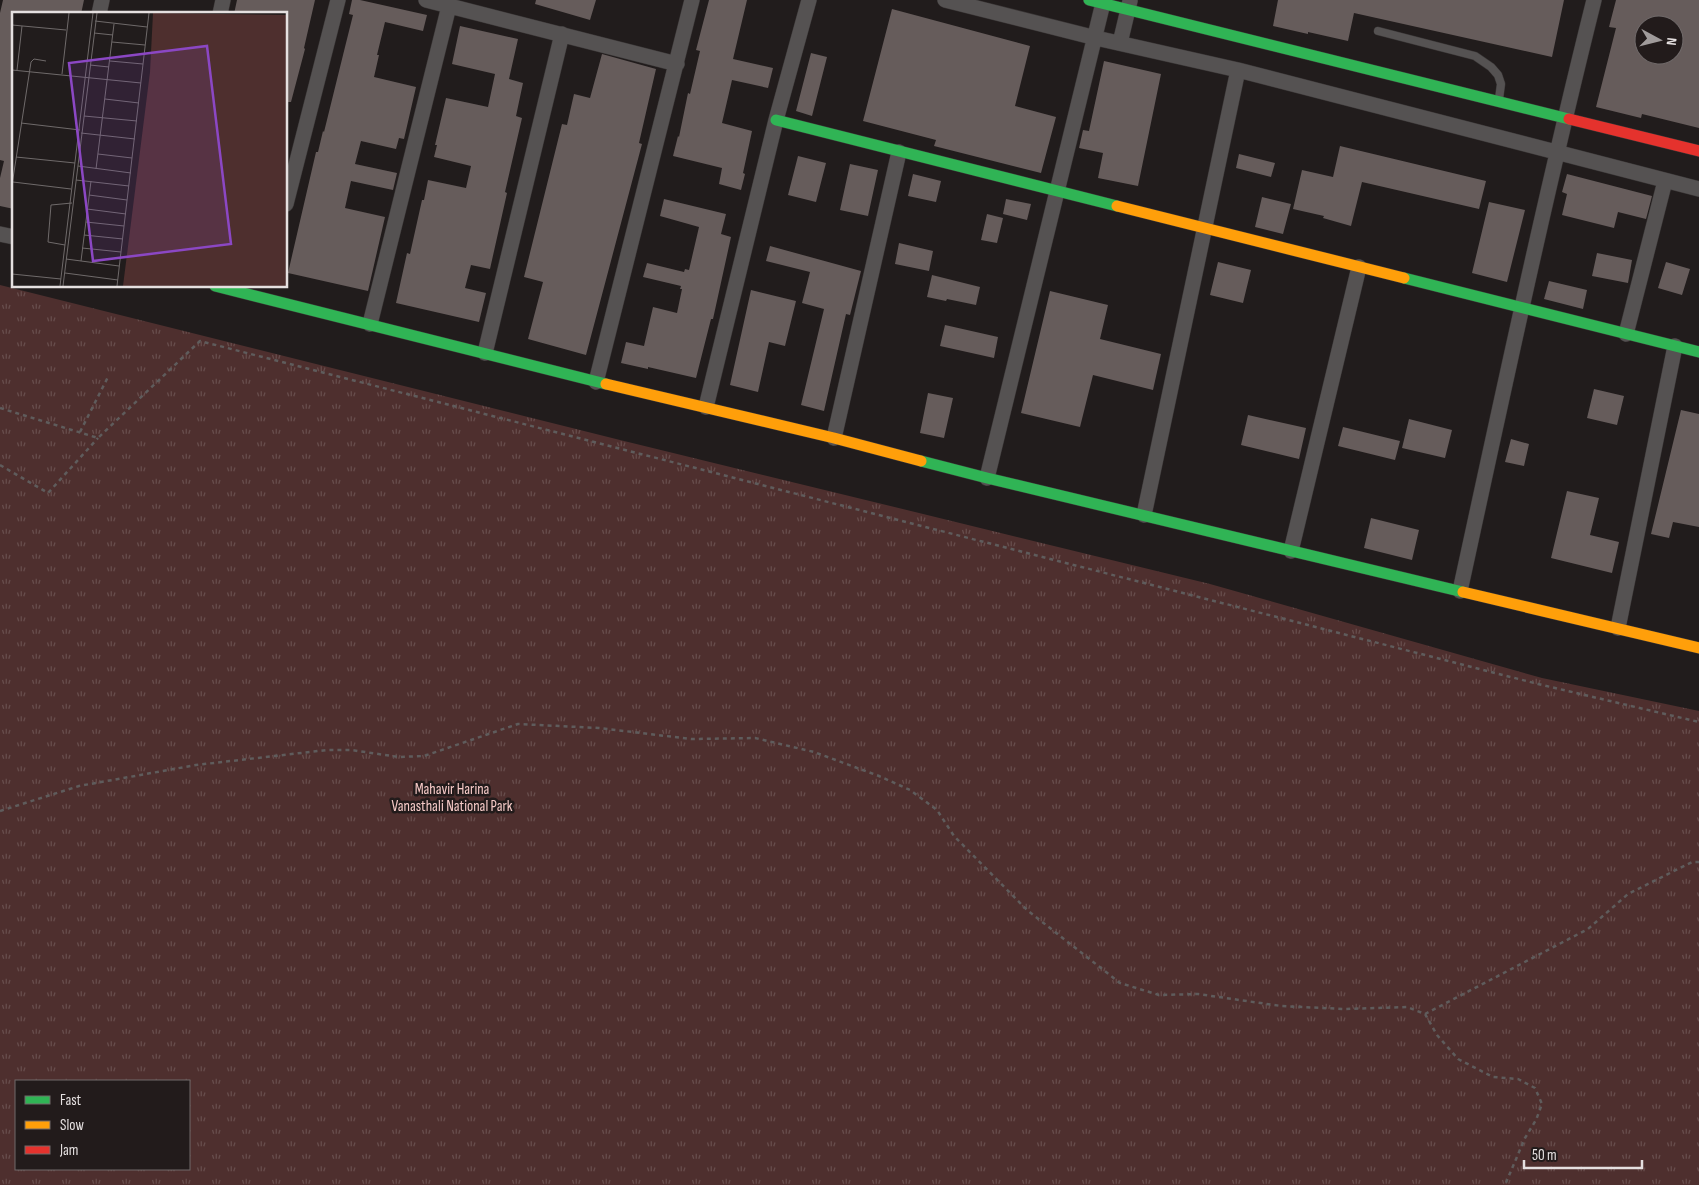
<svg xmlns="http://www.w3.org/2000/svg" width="1699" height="1185" font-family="'Sofia Sans Condensed',sans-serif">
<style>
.park{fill:url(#park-tufts);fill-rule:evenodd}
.building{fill:#665c5b;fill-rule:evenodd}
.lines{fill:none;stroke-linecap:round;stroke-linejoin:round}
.lane-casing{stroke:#3a3636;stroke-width:9}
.street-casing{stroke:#3a3636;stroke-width:16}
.fast-casing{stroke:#3a3636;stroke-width:12}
.slow-casing{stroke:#3a3636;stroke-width:12}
.jam-casing{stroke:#3a3636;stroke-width:12}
.path{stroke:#5f5c5c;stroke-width:2.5;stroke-dasharray:4 4;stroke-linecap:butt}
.lane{stroke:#555252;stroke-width:8}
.street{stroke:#555252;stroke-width:15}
.fast{stroke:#30b455;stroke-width:11}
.slow{stroke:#ff9f0a;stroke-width:11}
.jam{stroke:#e5322d;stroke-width:11}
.labels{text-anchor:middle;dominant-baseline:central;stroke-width:5;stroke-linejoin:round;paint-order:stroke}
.park-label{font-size:15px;fill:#f7cbc8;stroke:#221b1b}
.inset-road{fill:none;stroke:#6f6a6a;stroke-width:1}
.view{fill:#8b47c4;fill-opacity:0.15;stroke:#8b47c4;stroke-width:2.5}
.inset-edge{fill:none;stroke:#e5e0e0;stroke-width:2.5}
</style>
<defs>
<pattern id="park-tufts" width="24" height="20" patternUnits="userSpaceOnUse" patternTransform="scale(1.25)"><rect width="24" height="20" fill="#4e2f2e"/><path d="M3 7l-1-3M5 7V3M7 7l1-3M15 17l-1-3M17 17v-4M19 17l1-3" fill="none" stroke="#674d4c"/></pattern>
</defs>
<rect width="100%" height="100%" fill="#211c1c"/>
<!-- park -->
<path class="park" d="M0 285 620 440 1210 584 1542 678 1699 711V1185H0ZM16 1081H189V1169H16Z"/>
<!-- building -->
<path class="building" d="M3 0H84L81 14H14V209L0 206V178L4 161 0 160V13Z
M237 0H315L304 48 305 49 291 102H286V14H234Z
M352 0H360L427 15 423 31 385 22 377 55H379L374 77 416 87 404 139 399 138 396 149 361 141 355 164 397 173 393 190 351 181 345 208 385 217 368 291 288 273 316 152H318L323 131 324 132 345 47 353 15 349 14Z
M536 0H596L590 20 535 4Z
M709 0H747L733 59 773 68 768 88 732 80 722 123 752 131 743 173 745 174 741 190 719 184 722 168 673 156 678 136 679 137 688 93 690 94 700 51 696 50Z
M1278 0H1564L1552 57 1354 13 1348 41 1308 32V34L1273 26Z
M1616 0H1699V128L1642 114 1641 118 1596 107 1616 28 1609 27ZM1644 25H1674V55H1644Z
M892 9 1030 46 1015 106 1056 117 1041 173 934 146 936 140 863 121Z
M460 26 518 39 509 79 523 83 516 116 522 118 505 192 507 193 490 269 471 265 465 288 486 293 479 322 396 303 407 253 410 254 422 200H424L428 180 466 188 471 166 434 157 437 145H435L446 98 488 107 495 74 452 64Z
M811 53 827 57 812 116 796 111Z
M602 54 656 69 639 143 642 144 586 355 528 339 543 282 524 277 562 124 567 125 574 94 590 98Z
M1104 61 1161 74 1138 186 1098 178 1103 153 1079 148 1083 130 1089 131Z
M1340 146 1486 181 1479 209 1362 182 1351 226 1323 218 1324 216 1293 209 1302 170 1333 177Z
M1239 154 1275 163 1271 177 1236 168Z
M798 156 826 163 816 202 788 195Z
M850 164 878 170 868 216 840 210Z
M913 174 941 181 936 202 908 196Z
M1567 174 1652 196 1646 219 1618 212 1614 228 1562 215 1567 194 1562 192Z
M1262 197 1291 204 1283 234 1255 227Z
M664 199 726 214 721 234 731 237 713 319H711L696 378 648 367V369L621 363 626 342 644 346 653 307 677 313 682 289H680L681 286 643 277 647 263 684 272 685 269 689 270 699 227 660 216Z
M1006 199 1031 204 1027 220 1003 214Z
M1489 202 1525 210 1507 282 1472 273Z
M987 214 1003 218 997 243 981 240Z
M899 243 933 251 929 271 895 264Z
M770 246 861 271 850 315 846 314 824 411 801 405 824 309 802 303 810 272 766 261Z
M1597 253 1632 260 1628 283 1592 276Z
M1218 262 1251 270 1243 303 1210 295Z
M1666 262 1690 269 1682 295 1658 288Z
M932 275 980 287 976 305 947 299 946 301 927 297Z
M1549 281 1587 290 1583 309 1544 299Z
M751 290 796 301 785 346 769 342 758 392 730 385Z
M1050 291 1108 305 1100 339 1161 354 1153 390 1093 375 1080 427 1021 413Z
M945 325 998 337 994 358 940 346Z
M1594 389 1624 396 1617 425 1587 418Z
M928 393 953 398 944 438 920 433Z
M1681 410 1699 414V527L1673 522 1669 538 1651 534Z
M1248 415 1306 428 1299 459 1241 445Z
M1409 419 1452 430 1445 458 1402 448Z
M1343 427 1400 441 1395 460 1338 446Z
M1511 439 1529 444 1524 466 1505 462Z
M1567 491 1599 498 1590 535 1619 542 1612 573 1551 558Z
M1371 518 1419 530 1412 560 1364 548Z"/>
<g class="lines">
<defs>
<path id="lane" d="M1378 31 1475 56 1491 67 1498 75 1501 84 1499 99"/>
<path id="street" d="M426 0 677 64
M945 0 1096 38 1238 70 1699 189
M99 14 102 0
M220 14 223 0
M1120 43 1130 1
M286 204 338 0
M0 234 14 237
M370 324 449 6
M1626 334 1665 181
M485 353 562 34
M596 382 692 0
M706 407 776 120 809 0
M834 438 899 152
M987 478 1103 3
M1144 515 1238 70
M1291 551 1359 267
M1460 591C1503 393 1545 196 1594 0
M1618 628 1675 346"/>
<path id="fast" d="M1089 0 1569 119
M776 120 1117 206
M1404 278 1699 352
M215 286 606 384
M921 461 987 478 1463 592"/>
<path id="slow" d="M1117 206 1404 278
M606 384 834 438 921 461
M1463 592 1699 648"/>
<path id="jam" d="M1569 119 1699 151"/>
</defs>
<!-- lane casing -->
<use href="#lane" class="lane-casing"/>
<!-- street casing -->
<use href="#street" class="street-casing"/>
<!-- fast casing -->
<use href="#fast" class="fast-casing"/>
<!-- slow casing -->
<use href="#slow" class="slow-casing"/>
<!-- jam casing -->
<use href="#jam" class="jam-casing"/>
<!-- path -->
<path class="path" d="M0 408 98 438 200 341 1538 684 1699 722
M80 432 109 375
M0 465 48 493 98 438
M0 811 79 786 196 765 327 750H351L399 757 424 756 518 724 599 728 691 739 755 738 814 752 879 776 910 790 937 810 954 836 1027 910 1120 983 1159 995 1198 994 1281 1006 1344 1009 1407 1007 1425 1014 1588 929 1628 894 1692 862H1699
M1425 1014 1437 1035 1458 1059 1493 1077 1518 1079 1535 1088 1542 1104 1536 1120 1525 1138 1505 1185"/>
<!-- lane -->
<use href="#lane" class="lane"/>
<!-- street -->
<use href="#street" class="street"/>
<!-- fast -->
<use href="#fast" class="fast"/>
<!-- slow -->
<use href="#slow" class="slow"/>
<!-- jam -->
<use href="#jam" class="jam"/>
</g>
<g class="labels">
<!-- park labels -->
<g class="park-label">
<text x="452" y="789">Mahavir Harina<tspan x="452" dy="17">Vanasthali National Park</tspan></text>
</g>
</g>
<!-- overview -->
<g transform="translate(12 12)">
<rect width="275" height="275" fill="#211c1c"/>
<path d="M141 1 275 3V274H111L138 60Z" fill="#4e2f2e"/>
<path class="inset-road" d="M83 9 135 15M0 13 54 18M82 21 101 23M100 30 133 33M98 49 131 52M78 53 97 55M0 58 129 71M5 58 10 14M50 62 57 1M93 87 127 91M72 104 125 109M9 111 68 118M69 121 123 127M86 142 120 146M4 145 63 151M66 154 119 161M84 157 102 12M64 168 117 174M1 170 59 177M0 173 19 50 22 47 34 49M77 183 115 188M75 197 114 202M74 210 112 214M72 223 111 227M53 233 36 230 39 193 60 191M70 236 109 240M54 247 107 254M69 249 79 169M53 261 106 268M0 262 49 267M48 274 81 1M51 274 85 1M105 274 137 1"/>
<path class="view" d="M195 34 219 232 81 249 57 51Z"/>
<rect width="275" height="275" class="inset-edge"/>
</g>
<!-- legend -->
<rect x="15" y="1080" width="175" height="90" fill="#221b1b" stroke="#706a6a"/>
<rect x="25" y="1096" width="25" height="8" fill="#30b455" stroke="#706a6a"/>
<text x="60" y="1105" font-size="15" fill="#e5e0e0">Fast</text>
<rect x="25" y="1121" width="25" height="8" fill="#ff9f0a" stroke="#706a6a"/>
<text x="60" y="1130" font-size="15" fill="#e5e0e0">Slow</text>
<rect x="25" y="1146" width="25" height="8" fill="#e5322d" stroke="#706a6a"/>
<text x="60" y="1155" font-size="15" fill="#e5e0e0">Jam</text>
<!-- north arrow -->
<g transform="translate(1659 40) rotate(97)"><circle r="24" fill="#221b1b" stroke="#706a6a"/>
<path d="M0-4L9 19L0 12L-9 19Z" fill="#a09b9b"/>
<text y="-8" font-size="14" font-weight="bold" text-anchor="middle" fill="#e5e0e0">N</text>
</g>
<!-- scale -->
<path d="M1524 1160v8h118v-8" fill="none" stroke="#e5e0e0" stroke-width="2.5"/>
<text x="1532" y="1160" font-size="15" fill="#e5e0e0" stroke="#221b1b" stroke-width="4" paint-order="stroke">50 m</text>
</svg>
